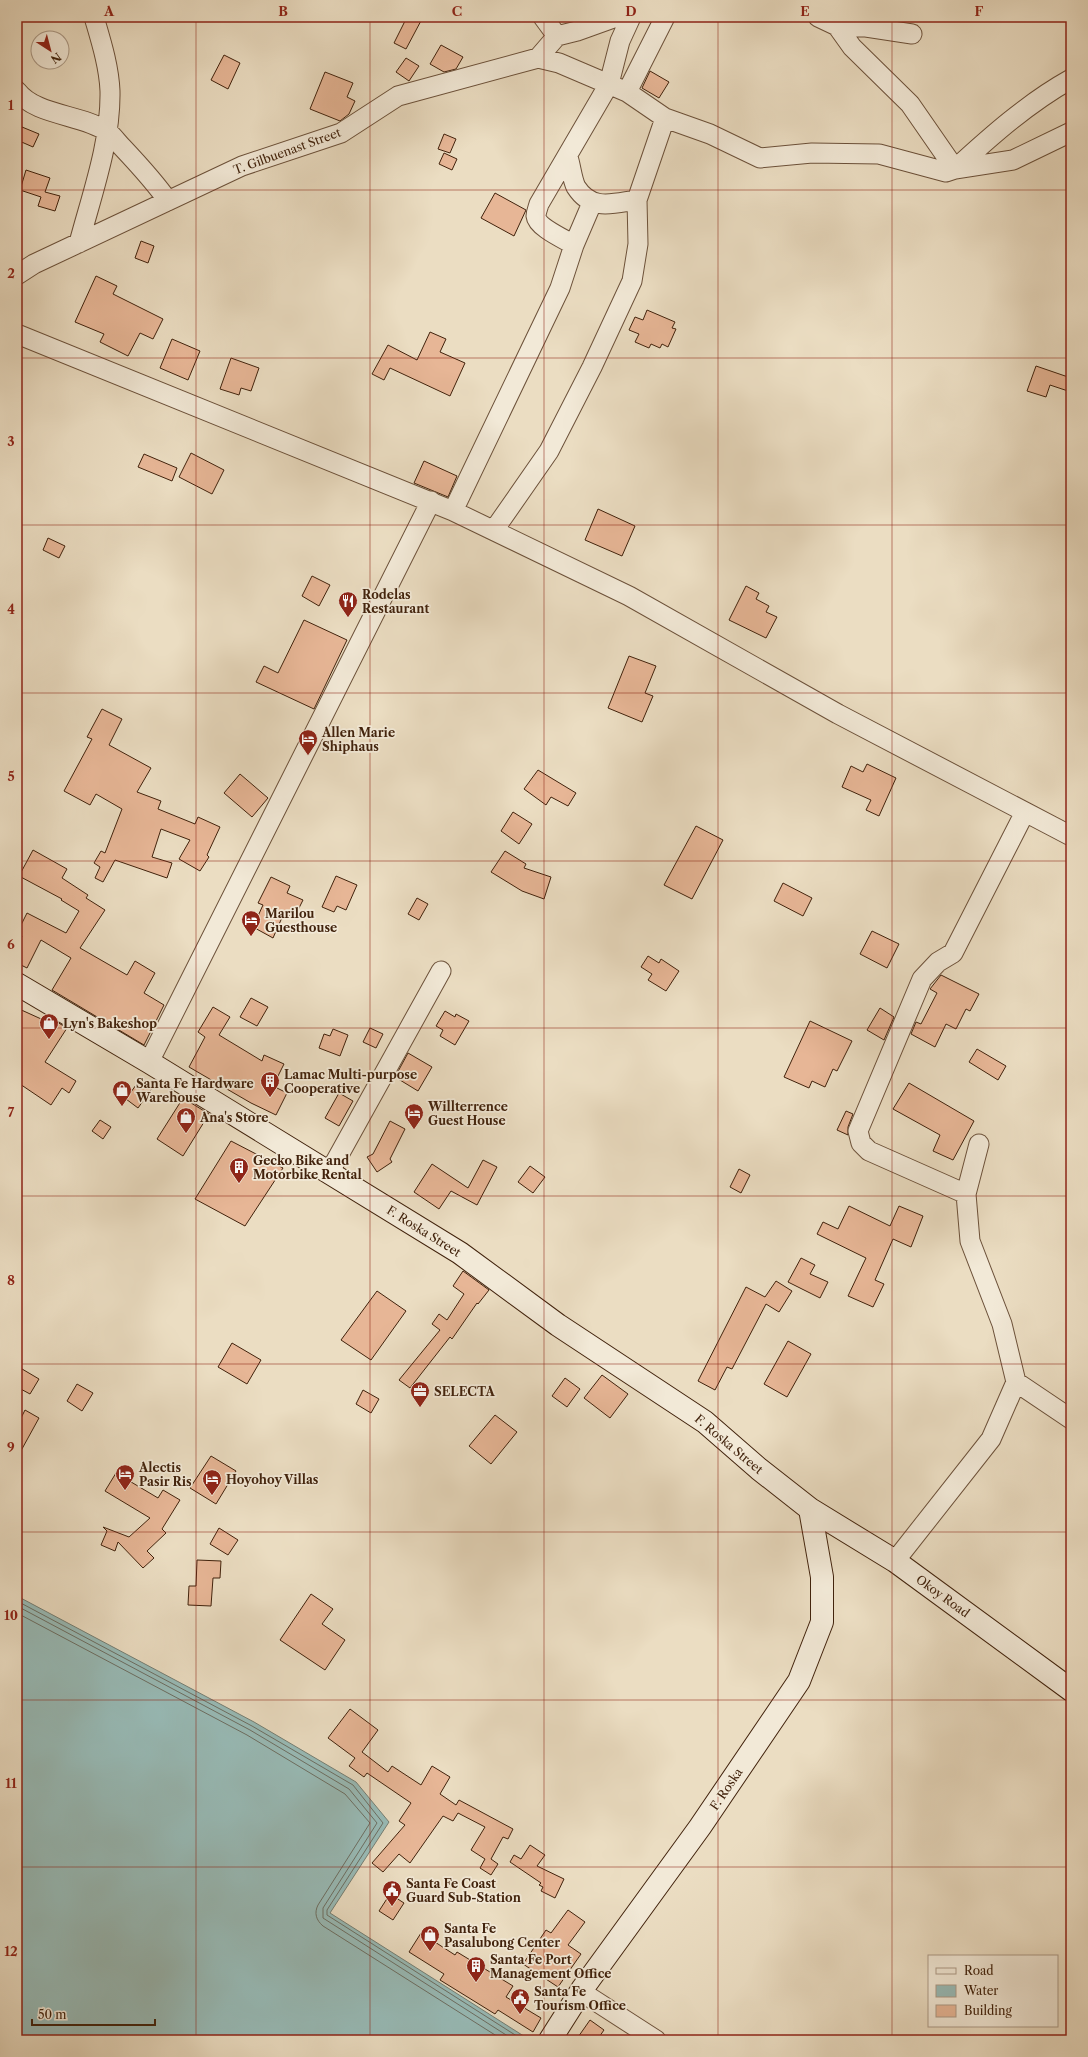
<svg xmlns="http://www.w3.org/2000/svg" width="1088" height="2057" font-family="'Libre Caslon Text',serif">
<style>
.water{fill:#98bbb7;stroke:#757e73}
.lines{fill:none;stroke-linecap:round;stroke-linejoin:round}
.shore{stroke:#6c6e62;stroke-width:1}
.building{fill:#e7b696;stroke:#41220c}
.minor-casing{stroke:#6c513a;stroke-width:21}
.secondary-casing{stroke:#41220c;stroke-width:24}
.minor{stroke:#f2e9d7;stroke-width:19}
.secondary{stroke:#f2e9d7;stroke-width:22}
.grid{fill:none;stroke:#8f2418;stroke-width:1;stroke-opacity:0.55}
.labels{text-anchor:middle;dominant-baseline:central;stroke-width:3.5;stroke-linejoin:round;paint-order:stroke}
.street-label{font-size:12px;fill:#41220c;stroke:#f2e9d7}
.poi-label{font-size:12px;font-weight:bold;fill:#41220c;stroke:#f2e9d7;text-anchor:start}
.neatline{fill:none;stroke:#8f2418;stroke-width:1.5}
.grid-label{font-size:13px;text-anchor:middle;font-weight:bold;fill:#8f2418}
</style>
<rect width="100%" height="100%" fill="#ebddc2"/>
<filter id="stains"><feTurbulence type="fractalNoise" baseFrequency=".005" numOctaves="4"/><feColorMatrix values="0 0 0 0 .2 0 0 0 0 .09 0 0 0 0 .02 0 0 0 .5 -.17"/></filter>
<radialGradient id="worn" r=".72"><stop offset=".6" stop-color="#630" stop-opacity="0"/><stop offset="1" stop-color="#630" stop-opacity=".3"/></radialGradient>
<!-- water -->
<path class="water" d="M17 1596 254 1722 356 1782 389 1822 330 1913 530 2040H17Z"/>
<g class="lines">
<!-- shore -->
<path class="shore" d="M17 1601 252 1726 353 1785 383 1823 327 1910V1915L523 2040
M17 1606 250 1730 349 1789 377 1823 323 1908V1918L514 2040
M17 1613 247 1735 345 1794 370 1823 318 1905C314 1913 316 1920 323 1926L503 2040"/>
</g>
<!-- building -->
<path class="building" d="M407 17H423L406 49 394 43Z
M441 45 463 57 456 69 444 72 430 64Z
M224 55 240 63 228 89 211 80Z
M406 58 419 66 409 81 396 72Z
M650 71 669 82 659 98 642 88Z
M325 72 353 83 347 97 355 101 349 114 340 121 310 109Z
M22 127 39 134 33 147 17 140Z
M444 134 456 139 450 153 438 149Z
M444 153 457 159 452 170 439 164Z
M26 170 50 178 45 192 60 196 55 211 38 206 41 197 20 190Z
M495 193 526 210 514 236 481 218Z
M141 241 154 246 148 263 135 258Z
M96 276 117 286 113 294 163 319 153 339 140 333 128 356 100 342 104 334 75 322Z
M647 310 675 322 672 328 676 329 668 347 662 344 660 348 651 344 649 348 635 342 639 334 629 330 635 317 643 320Z
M430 332 446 339 440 352 465 363 450 396 390 368 384 380 372 374 388 345 417 360Z
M172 339 200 351 188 380 160 368Z
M231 358 259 368 251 391 241 388 239 395 220 389Z
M1036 366 1071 378V392L1050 385 1046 397 1027 391Z
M191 453 224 470 212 494 179 477Z
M144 454 177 468 172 481 138 467Z
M424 461 457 476 448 497 414 483Z
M598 509 635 526 622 556 585 540Z
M48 538 65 546 59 558 43 550Z
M312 576 330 585 319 606 302 596Z
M746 586 759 593 756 599 769 606 766 612 777 617 766 638 729 620Z
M304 620 347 640 314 709 256 682 264 666 278 673Z
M629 656 656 666 645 693 653 696 642 722 608 708Z
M102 709 122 719 109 745 151 768 137 792 161 801 158 809 195 824 198 817 220 827 207 855 209 857 200 871 179 859 190 840 161 829 152 857 172 863 167 878 115 860 103 882 95 878 100 867 94 863 101 851 105 853 122 809 96 794 90 805 64 791 92 739 87 737Z
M867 764 896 778 879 816 866 810 871 800 842 787 851 766 863 772Z
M538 770 576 793 568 806 551 797 546 805 524 789Z
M240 774 268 798 252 817 224 793Z
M513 812 532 824 519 844 501 831Z
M696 826 723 840 692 899 664 885Z
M33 850 67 869 62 878 88 895 86 898 105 910 80 948 127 975 135 961 155 973 144 993 164 1005 144 1045 52 990 71 958 41 940 27 968 17 963V945L22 936 17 933 27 913 66 933 79 911 61 900 62 899 19 876Z
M505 851 526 864 524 868 551 877 544 899 522 891 491 872Z
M336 876 357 885 346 910 337 906 334 912 322 907Z
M271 877 290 886 287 893 303 900 294 918 284 913 273 938 253 927 263 905 258 903Z
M783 883 812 898 803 916 774 901Z
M417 898 428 904 419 920 408 914Z
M872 931 899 944 887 968 860 954Z
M648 956 659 963 661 959 679 971 666 991 648 980 652 974 641 967Z
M941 975 979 994 970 1011 966 1009 956 1029 946 1024 935 1047 911 1034 916 1022 921 1024 937 993 930 989Z
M251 998 268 1007 257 1026 240 1017Z
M213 1007 230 1017 219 1035 262 1061 264 1055 284 1064 273 1086 287 1093 276 1115 251 1103 189 1067 205 1037 198 1032Z
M17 1008 50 1023 52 1019 67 1028 45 1062 76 1081 69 1093 62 1088 51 1105 17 1082Z
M880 1008 894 1017 884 1040 867 1030Z
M445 1011 455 1017 456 1014 469 1021 455 1045 440 1036 443 1030 436 1026Z
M810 1021 852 1041 837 1071 833 1069 825 1087 812 1081 809 1088 784 1077Z
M370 1028 383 1034 376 1048 363 1042Z
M333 1029 348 1035 340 1056 319 1048 324 1034 330 1036Z
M977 1049 1006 1066 998 1080 969 1062Z
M408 1053 432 1067 418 1091 395 1077Z
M141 1078 153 1087 138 1108 126 1099Z
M909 1083 974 1121 953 1160 933 1151 940 1135 893 1109Z
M339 1093 353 1101 339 1126 325 1118Z
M183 1098 209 1114 183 1156 157 1139Z
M846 1111 853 1114 848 1127V1135L837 1130Z
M100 1120 111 1127 103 1139 92 1131Z
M390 1121 405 1129 390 1159 392 1162 377 1172 367 1157 373 1154Z
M231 1141 283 1168 245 1226 195 1199Z
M483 1160 497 1167 477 1205 451 1191 439 1209 414 1192 432 1164 468 1188Z
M530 1166 545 1177 533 1193 518 1182Z
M739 1169 750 1175 741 1193 730 1187Z
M849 1206 890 1226 899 1206 923 1216 911 1247 893 1239 875 1280 884 1284 873 1307 848 1296 866 1258 817 1234 823 1222 838 1229Z
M801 1258 815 1265 810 1274 828 1282 820 1298 788 1282Z
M463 1271 489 1290 478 1304 477 1303 452 1339 450 1337 410 1388 399 1380 440 1330 432 1324 439 1314 447 1320 464 1294 453 1286Z
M776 1281 792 1291 779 1312 766 1304 732 1369 727 1367 715 1390 698 1381 746 1287 765 1297Z
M377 1291 406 1311 371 1360 341 1340Z
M788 1341 811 1354 787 1397 764 1384Z
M232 1343 261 1360 247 1384 218 1367Z
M17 1366 39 1379 30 1394 17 1387Z
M602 1375 628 1394 610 1418 584 1398Z
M565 1378 580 1389 567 1407 552 1396Z
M77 1384 93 1393 82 1411 67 1401Z
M363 1390 379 1399 371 1413 356 1404Z
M25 1410 39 1418 17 1458V1426Z
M495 1415 517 1432 491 1464 469 1446Z
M211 1456 236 1471 216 1504 190 1488Z
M116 1473 158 1498 163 1490 180 1500 162 1529 166 1533 147 1551 154 1558 143 1568 118 1542 115 1551 101 1545 107 1531 103 1527 129 1537 150 1518 105 1491Z
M219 1528 238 1540 228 1555 210 1544Z
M197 1560 221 1561 220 1578H213L211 1606 188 1605 189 1586H196Z
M311 1594 333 1609 322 1624 345 1640 325 1670 280 1640Z
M350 1709 378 1730 362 1752 388 1772 392 1766 421 1785 432 1766 450 1777 440 1794 456 1805 459 1800 513 1829 508 1839 503 1837 491 1859 498 1864 491 1875 480 1868 485 1859 471 1850 485 1827 458 1813 453 1821 443 1816 410 1863 399 1854 383 1872 372 1863 405 1825 399 1821 411 1803 367 1773 364 1777 349 1766 355 1758 328 1738Z
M530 1845 545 1855 537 1866 564 1879 555 1898 541 1891 543 1887 539 1885 541 1883 510 1862 514 1855 521 1859Z
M390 1894 404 1903 393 1920 379 1911Z
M568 1910 585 1922 568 1945 581 1954 558 1987 523 1964 546 1930 551 1933Z
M421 1933 455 1955 457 1952 513 1986 506 1997 541 2018 533 2032 498 2010 495 2014 440 1980 444 1974 409 1952Z
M590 2020 604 2030 597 2040H576Z"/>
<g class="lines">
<defs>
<path id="minor" d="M543 17 557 36
M818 17 837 26 866 27 912 34
M837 26 852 47 910 104 955 169C991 136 1028 103 1071 79
M557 36 577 31 616 17
M538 58 559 63 627 92 665 118 710 134 760 158 812 153 879 154 946 172 955 169 1013 160 1071 132
M17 91C36 116 82 114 108 132 113 136 118 143 123 148 139 165 154 181 168 201
M627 92 665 17
M568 157C571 166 572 179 576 187 592 212 614 203 637 200
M79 243C92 194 111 142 110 91 109 66 101 41 94 17
M574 245 592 203
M17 275 34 264 242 166 341 133 398 96 538 58 557 36
M17 334 453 511 629 596 838 714 1071 836
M453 511 560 288 574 245C564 239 537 227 536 216 536 212 538 208 539 204L609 84 620 41 631 17
M494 530 549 451 592 367 632 281 638 244 637 200 665 118
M149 1062 431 501
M329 1173 441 971
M966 1194 869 1151 861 1143 858 1131 922 979 938 962 953 953 1025 812
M1016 1382 1071 1419
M895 1561 991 1439 1016 1382 1002 1324 970 1241 966 1194 979 1144
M580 1991 656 2040"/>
<path id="secondary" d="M17 984 149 1062 460 1253 558 1325 705 1422 759 1469 810 1509 895 1561 1071 1690
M550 2040 583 1988 700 1827 799 1681 822 1622V1577L810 1509"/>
</defs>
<!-- minor casing -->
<use href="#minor" class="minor-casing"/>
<!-- secondary casing -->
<use href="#secondary" class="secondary-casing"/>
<!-- minor -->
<use href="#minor" class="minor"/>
<!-- secondary -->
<use href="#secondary" class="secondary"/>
</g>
<!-- grid -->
<path class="grid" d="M196 17V2040M370 17V2040M544 17V2040M718 17V2040M892 17V2040M17 190H1071M17 358H1071M17 525H1071M17 693H1071M17 861H1071M17 1028H1071M17 1196H1071M17 1364H1071M17 1532H1071M17 1700H1071M17 1867H1071"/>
<!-- icons -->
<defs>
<symbol id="restaurant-pin" viewBox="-11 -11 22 30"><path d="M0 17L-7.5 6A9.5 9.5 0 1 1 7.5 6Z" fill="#8f2418" stroke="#f2e9d7"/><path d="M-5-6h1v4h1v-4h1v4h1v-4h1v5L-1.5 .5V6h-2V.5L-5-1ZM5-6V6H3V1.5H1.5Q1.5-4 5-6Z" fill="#fff"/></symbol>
<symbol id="hotel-pin" viewBox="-11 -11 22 30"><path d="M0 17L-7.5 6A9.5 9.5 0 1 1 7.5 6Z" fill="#8f2418" stroke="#f2e9d7"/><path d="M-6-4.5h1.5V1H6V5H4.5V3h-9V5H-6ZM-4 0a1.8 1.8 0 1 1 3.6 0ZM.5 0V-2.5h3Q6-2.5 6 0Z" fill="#fff"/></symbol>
<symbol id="shop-pin" viewBox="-11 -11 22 30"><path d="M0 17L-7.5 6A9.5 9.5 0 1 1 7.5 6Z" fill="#8f2418" stroke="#f2e9d7"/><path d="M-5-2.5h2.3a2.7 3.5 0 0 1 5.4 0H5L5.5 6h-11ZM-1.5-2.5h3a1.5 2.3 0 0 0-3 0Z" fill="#fff"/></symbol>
<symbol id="building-pin" viewBox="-11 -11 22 30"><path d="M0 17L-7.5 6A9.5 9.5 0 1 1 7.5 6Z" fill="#8f2418" stroke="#f2e9d7"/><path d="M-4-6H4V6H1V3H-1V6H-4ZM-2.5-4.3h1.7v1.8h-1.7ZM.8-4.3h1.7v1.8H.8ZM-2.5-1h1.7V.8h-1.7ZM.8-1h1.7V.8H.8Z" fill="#fff"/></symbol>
<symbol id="office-pin" viewBox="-11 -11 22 30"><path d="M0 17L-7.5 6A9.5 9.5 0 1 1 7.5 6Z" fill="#8f2418" stroke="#f2e9d7"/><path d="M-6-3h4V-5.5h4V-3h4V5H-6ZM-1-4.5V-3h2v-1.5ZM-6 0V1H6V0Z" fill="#fff"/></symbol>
<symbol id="civic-pin" viewBox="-11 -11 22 30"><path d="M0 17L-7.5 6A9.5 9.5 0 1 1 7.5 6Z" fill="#8f2418" stroke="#f2e9d7"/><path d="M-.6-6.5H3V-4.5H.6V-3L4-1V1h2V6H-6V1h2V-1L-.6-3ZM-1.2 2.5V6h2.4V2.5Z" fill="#fff"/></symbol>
</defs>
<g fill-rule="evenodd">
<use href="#restaurant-pin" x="337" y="590" width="22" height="30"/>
<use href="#hotel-pin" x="297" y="728" width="22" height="30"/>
<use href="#hotel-pin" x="240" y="909" width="22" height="30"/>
<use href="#shop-pin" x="38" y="1012" width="22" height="30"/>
<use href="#building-pin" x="259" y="1070" width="22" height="30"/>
<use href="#shop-pin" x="111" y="1079" width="22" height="30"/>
<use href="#hotel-pin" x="403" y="1102" width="22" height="30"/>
<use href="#shop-pin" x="175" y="1106" width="22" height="30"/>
<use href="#building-pin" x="228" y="1156" width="22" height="30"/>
<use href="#office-pin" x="409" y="1380" width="22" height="30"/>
<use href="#hotel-pin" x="114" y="1463" width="22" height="30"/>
<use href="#hotel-pin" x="201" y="1468" width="22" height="30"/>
<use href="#civic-pin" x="381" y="1879" width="22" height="30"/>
<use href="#shop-pin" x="419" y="1924" width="22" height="30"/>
<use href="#building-pin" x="465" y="1955" width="22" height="30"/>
<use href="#civic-pin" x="509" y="1987" width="22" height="30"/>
</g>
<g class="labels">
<!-- street labels -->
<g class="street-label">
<text transform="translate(287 151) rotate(-20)">T. Gilbuenast Street</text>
<text transform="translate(424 1231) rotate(32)">F. Roska Street</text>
<text transform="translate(729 1444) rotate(40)">F. Roska Street</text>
<text transform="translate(943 1596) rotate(36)">Okoy Road</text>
<text transform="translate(726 1789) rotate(-56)">F. Roska</text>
</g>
<!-- poi labels -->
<g class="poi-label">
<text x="362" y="594">Rodelas<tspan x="362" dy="14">Restaurant</tspan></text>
<text x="322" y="732">Allen Marie<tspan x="322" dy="14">Shiphaus</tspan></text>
<text x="265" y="913">Marilou<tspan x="265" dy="14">Guesthouse</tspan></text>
<text x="63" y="1023">Lyn's Bakeshop</text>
<text x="284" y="1074">Lamac Multi-purpose<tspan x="284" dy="14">Cooperative</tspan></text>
<text x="136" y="1083">Santa Fe Hardware<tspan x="136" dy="14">Warehouse</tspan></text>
<text x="428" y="1106">Willterrence<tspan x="428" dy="14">Guest House</tspan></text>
<text x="200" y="1117">Ana's Store</text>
<text x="253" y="1160">Gecko Bike and<tspan x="253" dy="14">Motorbike Rental</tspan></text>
<text x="434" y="1391">SELECTA</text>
<text x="139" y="1467">Alectis<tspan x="139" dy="14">Pasir Ris</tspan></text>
<text x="226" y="1479">Hoyohoy Villas</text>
<text x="406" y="1883">Santa Fe Coast<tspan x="406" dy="14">Guard Sub-Station</tspan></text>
<text x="444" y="1928">Santa Fe<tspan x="444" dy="14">Pasalubong Center</tspan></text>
<text x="490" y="1959">Santa Fe Port<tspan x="490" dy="14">Management Office</tspan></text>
<text x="534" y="1991">Santa Fe<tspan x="534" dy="14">Tourism Office</tspan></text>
</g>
</g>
<!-- margin -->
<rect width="1088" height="2057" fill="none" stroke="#ebddc2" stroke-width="44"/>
<!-- legend -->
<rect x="928" y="1955" width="130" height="72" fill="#f2e9d7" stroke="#ab9986"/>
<rect x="936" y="1968" width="20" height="6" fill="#f2e9d7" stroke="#ab9986"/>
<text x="964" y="1975" font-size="12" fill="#41220c">Road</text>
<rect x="936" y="1985" width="20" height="12" fill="#98bbb7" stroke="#ab9986"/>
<text x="964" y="1995" font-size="12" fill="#41220c">Water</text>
<rect x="936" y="2005" width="20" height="12" fill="#e7b696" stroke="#ab9986"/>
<text x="964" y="2015" font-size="12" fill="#41220c">Building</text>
<!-- north arrow -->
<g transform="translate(50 50) rotate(144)"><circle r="19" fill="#f2e9d7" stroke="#ab9986"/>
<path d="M0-3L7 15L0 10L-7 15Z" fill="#8f2418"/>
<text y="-6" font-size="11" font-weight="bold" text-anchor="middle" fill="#41220c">N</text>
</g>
<!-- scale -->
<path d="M32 2019v6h123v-6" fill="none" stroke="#41220c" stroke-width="2"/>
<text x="38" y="2019" font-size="12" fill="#41220c" stroke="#f2e9d7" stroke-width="3" paint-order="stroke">50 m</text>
<rect x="22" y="22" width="1044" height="2013" class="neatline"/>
<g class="grid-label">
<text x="109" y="16">A</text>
<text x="283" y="16">B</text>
<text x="457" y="16">C</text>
<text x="631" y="16">D</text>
<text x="805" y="16">E</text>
<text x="979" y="16">F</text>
<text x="11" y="110">1</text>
<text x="11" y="278">2</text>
<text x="11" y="446">3</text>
<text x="11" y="614">4</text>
<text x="11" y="781">5</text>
<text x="11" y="949">6</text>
<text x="11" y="1117">7</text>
<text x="11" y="1285">8</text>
<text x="11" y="1452">9</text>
<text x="11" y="1620">10</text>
<text x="11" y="1788">11</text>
<text x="11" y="1956">12</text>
</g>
<rect width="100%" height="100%" filter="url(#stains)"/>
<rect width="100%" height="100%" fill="url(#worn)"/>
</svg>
